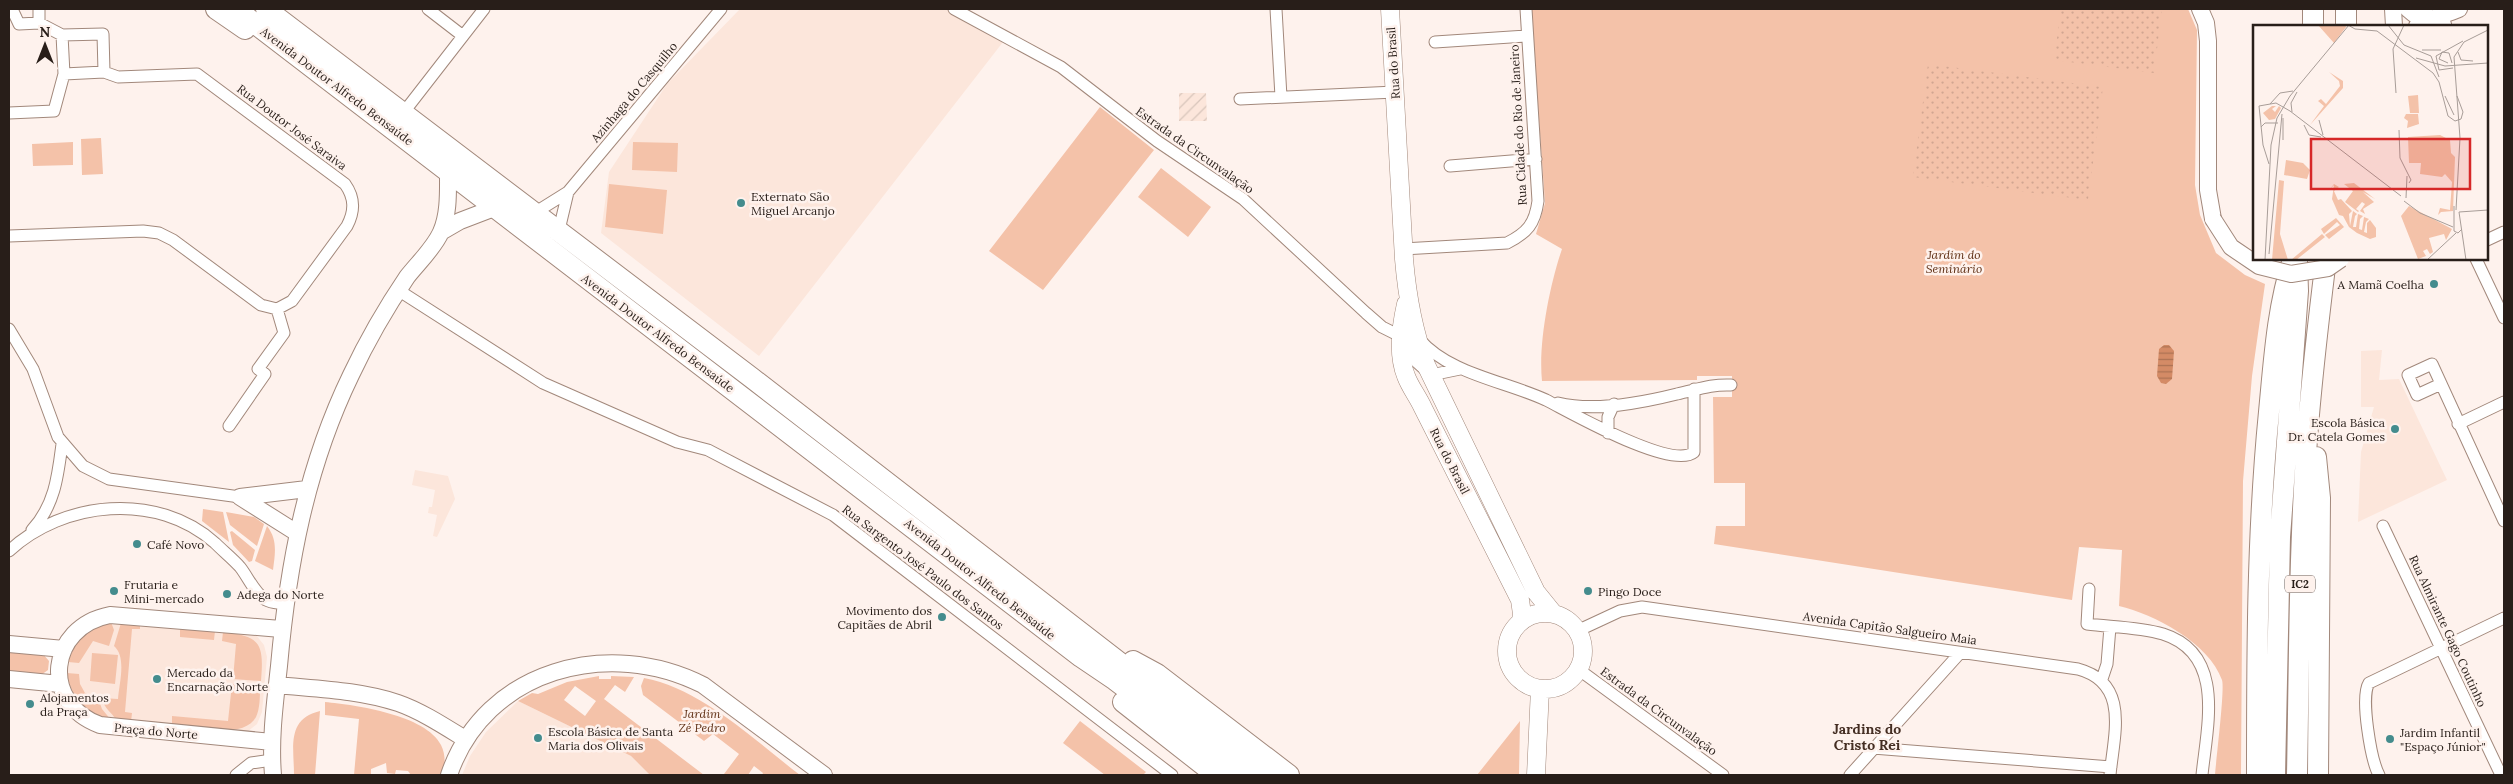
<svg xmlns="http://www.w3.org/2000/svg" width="2513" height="784" font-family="Lora,serif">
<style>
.built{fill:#fce6db}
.industrial{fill:url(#industrial-furrows)}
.green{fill:#f4c2a9;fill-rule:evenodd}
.garden{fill:url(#garden-dots)}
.water{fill:url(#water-rules)}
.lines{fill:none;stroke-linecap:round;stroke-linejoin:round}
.street-casing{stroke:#a2887b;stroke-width:13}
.secondary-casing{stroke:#a2887b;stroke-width:18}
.primary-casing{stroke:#a2887b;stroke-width:19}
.highway-casing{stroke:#a2887b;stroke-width:22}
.street{stroke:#fff;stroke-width:11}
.secondary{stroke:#fff;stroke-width:16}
.primary{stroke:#fff;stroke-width:18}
.highway{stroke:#fff;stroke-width:20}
.secondary-bridge-casing{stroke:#a2887b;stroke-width:18;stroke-linecap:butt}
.secondary-bridge{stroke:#fff;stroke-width:16}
.poi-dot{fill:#448c8d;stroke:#fef2ed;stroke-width:2}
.labels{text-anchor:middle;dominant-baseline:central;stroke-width:5;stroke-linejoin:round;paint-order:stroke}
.shield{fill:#fef2ed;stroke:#685e59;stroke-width:1}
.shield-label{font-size:11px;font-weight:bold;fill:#281e19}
.street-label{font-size:12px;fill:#281e19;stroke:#fef2ed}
.poi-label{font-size:12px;fill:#281e19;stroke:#fef2ed;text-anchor:start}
.park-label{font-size:12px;font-style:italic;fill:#603015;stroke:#fef2ed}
.neighbourhood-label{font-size:14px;font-weight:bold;fill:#442e23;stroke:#fef2ed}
.inset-road{fill:none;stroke:#a89d98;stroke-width:1}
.view{fill:#d62828;fill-opacity:0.15;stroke:#d62828;stroke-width:2.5}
.inset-edge{fill:none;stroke:#281e19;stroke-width:2.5}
</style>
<defs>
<pattern id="industrial-furrows" width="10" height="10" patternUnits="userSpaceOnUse" patternTransform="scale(1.25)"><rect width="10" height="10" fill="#fce6db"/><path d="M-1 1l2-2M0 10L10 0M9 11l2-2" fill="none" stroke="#d8c5bb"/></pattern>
<pattern id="garden-dots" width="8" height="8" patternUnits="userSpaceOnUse" patternTransform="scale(1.25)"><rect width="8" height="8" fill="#f4c2a9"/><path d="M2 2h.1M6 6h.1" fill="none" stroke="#d1a691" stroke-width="1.8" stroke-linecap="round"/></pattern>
<pattern id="water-rules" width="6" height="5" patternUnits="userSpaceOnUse" patternTransform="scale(1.25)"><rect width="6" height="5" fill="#d48b66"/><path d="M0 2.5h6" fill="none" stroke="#ac7153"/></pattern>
</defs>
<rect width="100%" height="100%" fill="#fef2ed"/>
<!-- built -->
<path class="built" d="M740 9H946L1003 42 759 356 601 233 609 172 667 84Z
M2382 350 2379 380 2399 379 2447 480 2358 522 2361 452 2374 407H2361V351Z
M415 470 448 476 455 499 437 537 433 536 437 515 428 513 429 507H432L435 490 412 485Z
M101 621 251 632 256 635 264 645 267 657 262 712 257 724 247 732 101 722 84 713 63 662Z
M518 701 631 756 650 775H462L470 756 486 732Z"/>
<!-- industrial -->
<path class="industrial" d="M1179 93H1206L1207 121H1179Z"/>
<!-- green -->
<path class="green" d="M1531 9H2188L2197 30 2195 185 2200 215 2216 253 2245 275 2265 284 2252 376 2243 481 2241 775H2215C2216 760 2225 689 2222 680 2209 643 2154 614 2119 606L2122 550 2079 547 2072 600 1714 544 1716 526H1745V483H1714L1713 397H1732V376H1697V380L1542 381C1538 343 1550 284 1562 249L1536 234 1545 203Z
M1100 107 1154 150 1043 290 989 251Z
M101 138 103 174 82 175 81 139Z
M73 142V165L33 166 32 144Z
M633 142 678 143 677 172 632 170Z
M1161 168 1211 207 1188 237 1138 197Z
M609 184 667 190 663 234 605 227Z
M203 509 223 512 229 542 202 521Z
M226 512 254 517 264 524 257 546 230 525Z
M267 526C278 540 275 554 273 570L255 561Z
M232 531 255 550 252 561 249 562 233 545 230 532Z
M111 622 114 630 109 646 93 641 79 663 68 662C72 638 91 628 111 622Z
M121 623 140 625V629H132L125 712 132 713 131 722 116 720C112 712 104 709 102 698L118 699C119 684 127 657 114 646Z
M180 628 215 631 214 640 180 637Z
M223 632C261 636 264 644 261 681L233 679 236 644 222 641Z
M9 650 43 654 49 661 48 670 41 675 9 673Z
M92 653 118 655 115 684 90 681Z
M67 673 79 674 80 684 85 693 98 698 102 709 111 720C86 712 71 700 67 673Z
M599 676V679H611V676L634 677 625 692 615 685 604 699 704 775H650L631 756 518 701 532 693 538 694 567 682ZM575 686 596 701 585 716 564 700Z
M644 678C702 689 754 740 800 775H762L763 773 754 766 748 775H726L724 774 739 754 713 734 704 741 643 695 641 686Z
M232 684 260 687C260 696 260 709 256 717 244 740 193 727 172 725V716L228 721Z
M325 702C356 705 426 715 441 745 446 755 445 765 443 775H411L408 771 396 770 395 774 387 773 386 763 371 769V774L374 775H354L359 719 325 715Z
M320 711 315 775H294C294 748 286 719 320 711Z
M1080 721 1146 772 1143 775H1105L1063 743Z
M1520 721 1519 775H1477Z"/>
<!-- garden -->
<path class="garden" d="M2061 9H2162L2154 73 2054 60Z
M1928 64 2103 87 2088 200 1913 177Z"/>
<!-- water -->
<path class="water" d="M2164 345H2169L2174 351 2172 379 2166 384 2161 383 2157 376 2159 349Z"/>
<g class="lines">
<defs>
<path id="street" d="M12 9 19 24 39 23V9
M428 9 463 36
M954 9 1061 67 1157 141 1243 199 1366 313 1382 327 1402 337 1412 358 1431 375 1460 369
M1276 9 1281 97
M2443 16 2446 26
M39 23 62 35 103 34 104 72 64 74 62 35
M1435 42 1527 36
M1240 99 1395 92
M404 112 484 9
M9 113 54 111 64 74
M1450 166 1536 159
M536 212 568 192 721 9
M559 230 568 192
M9 236 143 231 159 233 173 240 261 305 277 309 292 301 347 226C355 211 355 198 345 184L197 74 118 77 104 72
M2487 240 2504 232
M1403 249 1507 243C1527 233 1535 224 1538 201L1526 9
M2476 259 2504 318
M398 290 543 383 677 442 708 450 833 515 1172 775
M9 329 33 369 58 437 83 466 109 479 240 497
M1419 339C1449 374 1505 381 1546 400 1570 412 1672 471 1694 452V389
M2441 384 2417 395 2408 375 2432 364 2504 521
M1558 403C1595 412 1641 403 1677 394 1696 390 1711 384 1731 385
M2458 424 2504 402
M229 426 265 374 258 369 284 333 277 309
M1608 433V417L1614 404
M2383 526 2501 775
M32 530C55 505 58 475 62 444
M9 551C63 501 157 491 215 543 223 551 233 559 240 567 248 577 255 594 266 600 271 603 278 603 284 604
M2089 589 2087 624C2111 627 2139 627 2163 634 2226 654 2207 726 2202 775
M1577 631 1620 611 1642 607 2078 669C2130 683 2114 734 2110 775
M1578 669 1723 775
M2102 679 2107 664 2110 627
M1873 748 2111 767
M236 775 251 763 272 760
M1850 775 1960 653
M2379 775C2371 760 2360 697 2369 683L2504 618"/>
<path id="secondary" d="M2200 9 2206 23 2208 41V190L2213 219
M2393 9 2394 26
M2408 9 2414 14 2431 18
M2417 26C2431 18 2445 15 2459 9
M441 232 460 221 494 208
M240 497 307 489
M240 497 297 533
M9 644 64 649
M9 679 60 684
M277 685C317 689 359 690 398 703 421 711 444 726 465 739
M272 742 100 725C40 703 48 627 110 615L281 629
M273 775C270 738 275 703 279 666 288 565 306 468 351 375 367 341 386 308 407 277 418 263 434 248 441 232 449 214 448 192 448 172
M449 775C485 669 609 637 703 685L824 775"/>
<path id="primary" d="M1390 9 1404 259C1407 295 1413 330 1426 365L1536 592 1553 613
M1406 304C1401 326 1397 354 1406 376 1410 387 1418 397 1423 408L1520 600 1522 614 1521 621
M1507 651a38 38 0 1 1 76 0a38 38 0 1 1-76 0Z
M1536 775 1540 689"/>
<path id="highway" d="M216 9 245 29
M236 9 1081 657 1115 680 1240 775
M266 9 752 378 1265 775
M2313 26V9
M2346 26V9
M2316 457 2320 498 2318 775
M1133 661 1157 674 1289 775
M1123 702 1216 775
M2257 775C2257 654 2257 533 2269 412 2274 360 2277 308 2293 259
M2275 775 2280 537 2298 291 2297 261
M2297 775C2299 668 2299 561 2306 454 2310 389 2318 324 2326 259"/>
</defs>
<!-- street casing -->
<use href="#street" class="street-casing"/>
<!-- secondary casing -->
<use href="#secondary" class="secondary-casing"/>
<!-- primary casing -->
<use href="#primary" class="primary-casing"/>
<!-- highway casing -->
<use href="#highway" class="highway-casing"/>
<!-- street -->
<use href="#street" class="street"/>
<!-- secondary -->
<use href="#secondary" class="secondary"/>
<!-- primary -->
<use href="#primary" class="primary"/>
<!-- highway -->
<use href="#highway" class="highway"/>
<defs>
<path id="secondary-bridge" d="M2213 219 2231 247 2259 266 2291 274 2328 268 2341 259"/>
</defs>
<!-- secondary-bridge casing -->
<use href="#secondary-bridge" class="secondary-bridge-casing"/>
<!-- secondary-bridge -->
<use href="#secondary-bridge" class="secondary-bridge"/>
</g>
<!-- markers -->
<g class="poi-dot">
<circle cx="741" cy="203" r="5"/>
<circle cx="2434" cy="284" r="5"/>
<circle cx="2395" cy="429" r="5"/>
<circle cx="137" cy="544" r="5"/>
<circle cx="114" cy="591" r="5"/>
<circle cx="1588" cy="591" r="5"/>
<circle cx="227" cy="594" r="5"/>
<circle cx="942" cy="617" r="5"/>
<circle cx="157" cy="679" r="5"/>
<circle cx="30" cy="704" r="5"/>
<circle cx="538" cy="738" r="5"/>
<circle cx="2390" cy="739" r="5"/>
</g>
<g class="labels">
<!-- shield labels -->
<rect class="shield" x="2285" y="575.5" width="30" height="17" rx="4"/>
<g class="shield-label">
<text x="2300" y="584">IC2</text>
</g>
<!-- street labels -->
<g class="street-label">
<text transform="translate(1393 63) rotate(-94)">Rua do Brasil</text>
<text transform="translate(337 86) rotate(37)">Avenida Doutor Alfredo Bensaúde</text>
<text transform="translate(634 92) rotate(-50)">Azinhaga do Casquilho</text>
<text transform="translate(1518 125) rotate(-93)">Rua Cidade do Rio de Janeiro</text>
<text transform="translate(292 127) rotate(37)">Rua Doutor José Saraiva</text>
<text transform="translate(1195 150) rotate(35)">Estrada da Circunvalação</text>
<text transform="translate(658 333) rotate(37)">Avenida Doutor Alfredo Bensaúde</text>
<text transform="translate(1450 461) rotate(63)">Rua do Brasil</text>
<text transform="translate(923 567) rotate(37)">Rua Sargento José Paulo dos Santos</text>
<text transform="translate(980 579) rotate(38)">Avenida Doutor Alfredo Bensaúde</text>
<text transform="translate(1890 628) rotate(8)">Avenida Capitão Salgueiro Maia</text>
<text transform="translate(2448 631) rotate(65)">Rua Almirante Gago Coutinho</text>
<text transform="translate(1659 711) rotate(36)">Estrada da Circunvalação</text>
<text transform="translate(156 731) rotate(5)">Praça do Norte</text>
</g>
<!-- poi labels -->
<g class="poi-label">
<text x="751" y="196">Externato São<tspan x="751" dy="14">Miguel Arcanjo</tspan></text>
<text x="2424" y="284" text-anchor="end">A Mamã Coelha</text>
<text x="2385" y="422" text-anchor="end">Escola Básica<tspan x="2385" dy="14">Dr. Catela Gomes</tspan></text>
<text x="147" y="544">Café Novo</text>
<text x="124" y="584">Frutaria e<tspan x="124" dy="14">Mini-mercado</tspan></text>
<text x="1598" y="591">Pingo Doce</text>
<text x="237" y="594">Adega do Norte</text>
<text x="932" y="610" text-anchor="end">Movimento dos<tspan x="932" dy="14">Capitães de Abril</tspan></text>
<text x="167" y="672">Mercado da<tspan x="167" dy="14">Encarnação Norte</tspan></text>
<text x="40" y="697">Alojamentos<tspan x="40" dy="14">da Praça</tspan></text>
<text x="548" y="731">Escola Básica de Santa<tspan x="548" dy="14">Maria dos Olivais</tspan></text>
<text x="2400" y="732">Jardim Infantil<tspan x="2400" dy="14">"Espaço Júnior"</tspan></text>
</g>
<!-- park labels -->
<g class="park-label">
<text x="1954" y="254">Jardim do<tspan x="1954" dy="14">Seminário</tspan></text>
<text x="702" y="713">Jardim<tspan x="702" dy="14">Zé Pedro</tspan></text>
</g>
<!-- neighbourhood labels -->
<g class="neighbourhood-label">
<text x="1867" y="729">Jardins do<tspan x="1867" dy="16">Cristo Rei</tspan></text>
</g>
</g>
<!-- overview -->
<g transform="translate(2253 25)">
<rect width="235" height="235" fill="#fef2ed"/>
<path d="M60 0H92L93 2 81 18 65 0ZM76 47 90 56V63L57 100 71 81 65 76 62 78 68 74 73 79 87 61 86 56ZM165 70 166 88H157L155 71ZM19 81H23L19 84 22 87 26 81 28 83 22 94 16 95 10 88ZM153 89H165L166 99 154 103 155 96 151 93ZM187 110 197 115 198 128 202 132 200 186 188 187 185 190 187 183 197 185 199 157 192 149 189 152 167 149 168 138H156L155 112ZM33 135 50 138 57 145 54 154 31 150ZM26 155 31 156 27 209 35 235H19ZM101 158 122 174 110 167 121 177 110 184 112 189 107 186 112 179 109 177 103 184 106 186 105 187 92 177 100 166 91 159ZM81 159 86 162 81 166 85 175 88 174 99 186 96 189 97 201 100 186 104 189 102 191 100 202H103L105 189 110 191 107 194 106 204 109 205 111 192 116 194 113 197 111 207 114 208V198L117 195 123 203V212L117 214 104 208 96 202 90 191 86 190 79 174 81 160 77 164ZM156 181 199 204 193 215 191 209 176 213 180 227 177 229 174 224 170 226 173 231 165 234 148 191ZM83 193 91 202 76 214 72 210 87 200 84 197 71 209 68 204ZM69 209 72 212 43 235H38Z" fill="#f4c2a9"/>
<path class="inset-road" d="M95 0 102 4 124 6 180 48 186 57 195 91 202 96 208 94 210 87 204 71M135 0 151 20 178 31 186 52M169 25H188M205 27 208 35 220 36M163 33 192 41 235 38M195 38 186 34 189 27 196 28 199 38M200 43 186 45 183 31 210 16M143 68 140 24 151 0M192 71 201 90M17 79 27 68 40 66M39 87 38 78 44 67M30 93V115M66 95 70 110M51 100 56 110 68 112M8 102 12 98H25M146 105 147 133 158 155 156 158M16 139 10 120 6 81 23 78 37 86 148 171M153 173 154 151M151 176 167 188 200 202M201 181V206L205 208 209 204M203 185 207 113 201 32 211 17 235 5M206 187 235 185M206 187 213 235M16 229 29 89M12 235 18 120 24 93 37 71 96 0M174 235 203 208"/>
<path class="view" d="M58 114H217V164H58Z"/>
<rect width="235" height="235" class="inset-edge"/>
</g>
<!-- border -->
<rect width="2513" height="784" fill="none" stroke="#281e19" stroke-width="20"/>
<!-- north arrow -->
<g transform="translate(45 45)" stroke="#fef2ed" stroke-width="4" paint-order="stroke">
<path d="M0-4L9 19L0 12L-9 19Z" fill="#281e19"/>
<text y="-8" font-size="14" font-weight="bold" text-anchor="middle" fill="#281e19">N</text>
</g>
</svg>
